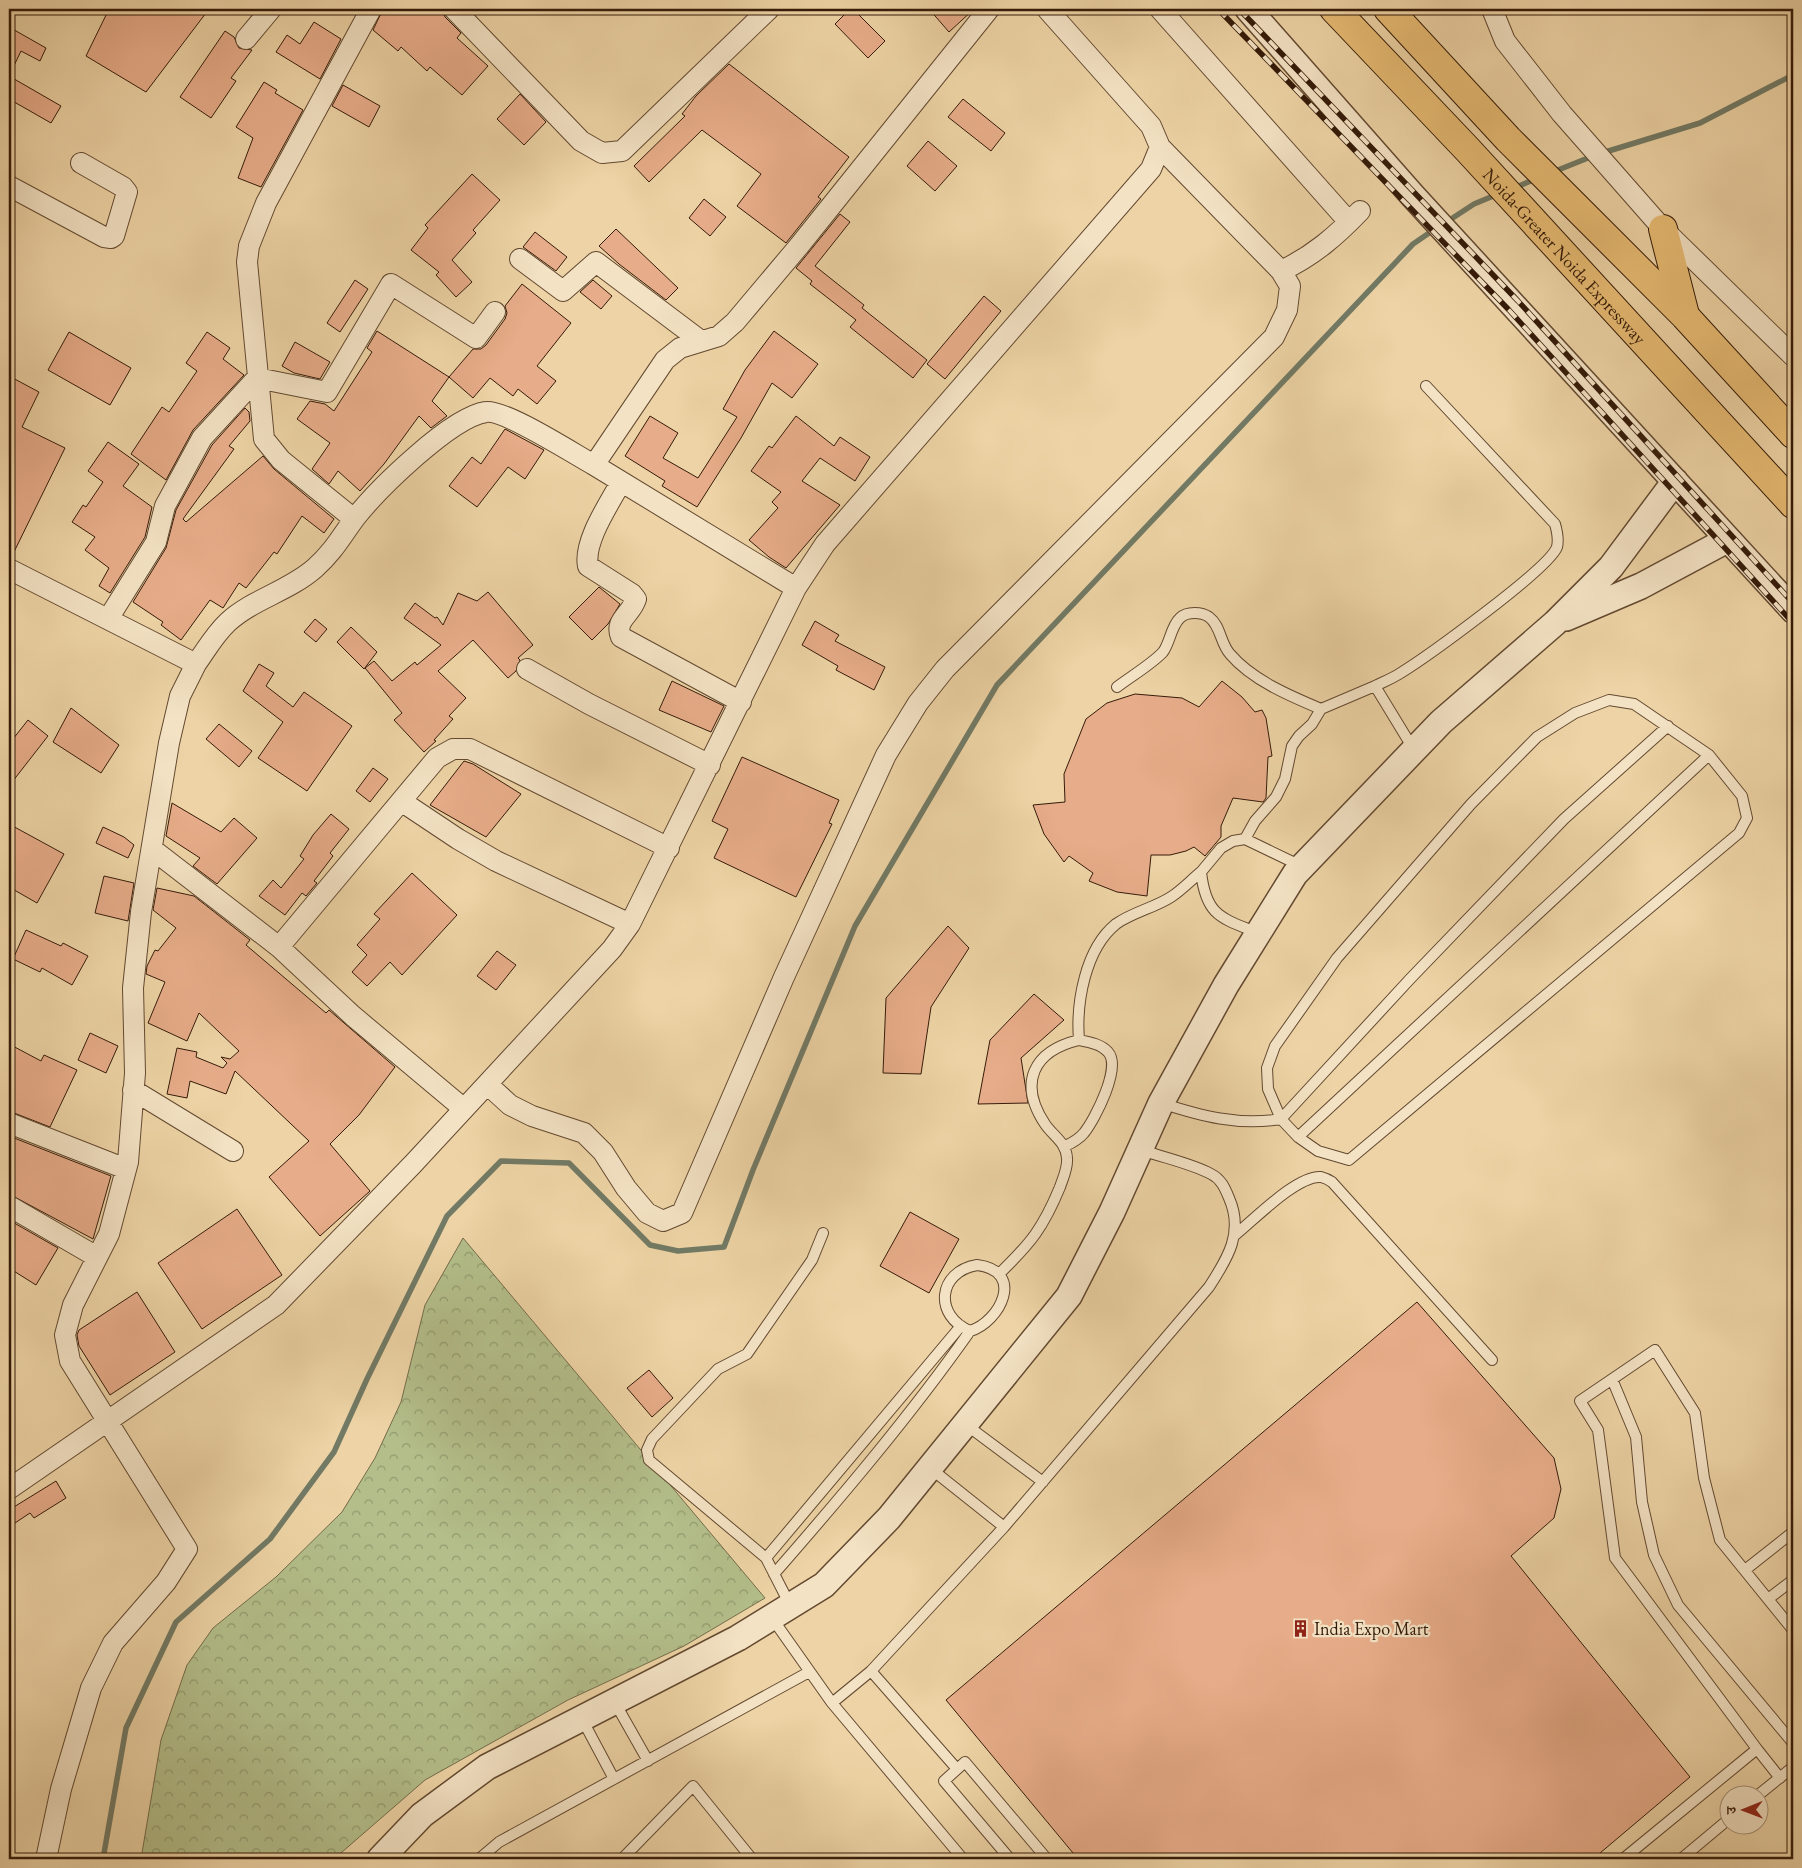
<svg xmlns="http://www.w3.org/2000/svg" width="1802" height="1868" font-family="'EB Garamond','Noto Serif Devanagari',serif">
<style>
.forest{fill:url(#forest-crowns);stroke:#746c4a}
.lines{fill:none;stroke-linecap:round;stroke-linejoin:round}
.stream{stroke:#727a65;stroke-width:5.5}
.building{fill:#e7ac89;stroke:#351b09}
.service-casing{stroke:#634930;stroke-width:12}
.minor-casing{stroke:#634930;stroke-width:22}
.tertiary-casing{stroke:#634930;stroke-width:28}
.trunk-casing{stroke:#351b09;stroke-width:30}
.service{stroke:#f3e2c4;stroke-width:10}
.minor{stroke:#f3e2c4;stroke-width:20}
.tertiary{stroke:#f3e2c4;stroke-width:25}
.trunk{stroke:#e6ba72;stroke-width:28}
.rail-casing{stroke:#351b09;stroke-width:5.5}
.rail{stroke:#f3e2c4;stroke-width:4;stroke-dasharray:11;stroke-linecap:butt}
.labels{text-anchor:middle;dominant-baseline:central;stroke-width:4.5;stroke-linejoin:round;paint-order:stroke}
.street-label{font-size:18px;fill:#351b09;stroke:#f3e2c4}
.poi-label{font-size:18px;fill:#351b09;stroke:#f3e2c4;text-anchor:start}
</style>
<defs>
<pattern id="forest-crowns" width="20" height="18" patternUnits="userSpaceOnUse" patternTransform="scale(1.25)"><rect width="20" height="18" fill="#b3be8a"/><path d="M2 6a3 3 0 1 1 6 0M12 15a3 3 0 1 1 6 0" fill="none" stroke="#929a6f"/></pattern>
</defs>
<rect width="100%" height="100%" fill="#edd3a5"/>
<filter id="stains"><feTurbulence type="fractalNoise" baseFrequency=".004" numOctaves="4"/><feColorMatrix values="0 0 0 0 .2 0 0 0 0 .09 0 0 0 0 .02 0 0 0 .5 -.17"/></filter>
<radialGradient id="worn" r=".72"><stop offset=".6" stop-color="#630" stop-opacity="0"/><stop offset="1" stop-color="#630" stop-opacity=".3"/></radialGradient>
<!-- forest -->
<path class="forest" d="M463 1238 765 1598 684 1646 568 1700 425 1780 334 1859H141L161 1740 187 1665 213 1628 276 1577 342 1512 375 1458 401 1402 425 1305Z"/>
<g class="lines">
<!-- stream -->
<path class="stream" d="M1602 153 1700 123 1793 75
M1553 172 1593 156
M1514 188 1538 178
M1445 223 1474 204 1498 194
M103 1859 126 1728 176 1622 270 1539 334 1452 367 1379 447 1216 501 1161 569 1163 650 1245 678 1251 724 1247 753 1170 855 926 997 685 1413 244 1435 229"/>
</g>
<!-- building -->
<path class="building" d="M109 9H209L146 92 86 56Z
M383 9H442L445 17 461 33 457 38 488 66 462 95 430 67 427 71 401 47 398 51 373 30Z
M850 9H853L885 41 868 58 835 24Z
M929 9H974L949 32Z
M314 22 341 39 320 79 276 52 287 35 300 44Z
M9 27 46 48 40 61 21 51 9 76Z
M225 31 234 37 239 48 252 50 231 78 236 81 211 118 180 97Z
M729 64 849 157 818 197 821 199 786 243 737 206 761 174 702 130 649 182 634 166 685 116 682 114 696 96Z
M9 76 61 106 51 123 9 99Z
M264 82 277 90 275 93 303 110 261 187 238 178 253 138 236 127Z
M343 85 380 106 369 127 332 106Z
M520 94 546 122 524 145 497 119Z
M963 99 1005 133 991 151 948 117Z
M928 141 957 166 935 191 907 166Z
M472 174 500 200 473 230 476 233 452 260 472 282 456 297 436 275 439 272 411 250 428 228 425 225Z
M704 199 726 217 710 236 689 218Z
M840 214 850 222 815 266 864 305 862 308 927 360 913 378 850 327 856 320 810 284 812 281 796 268Z
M616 229 678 288 666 300 619 264 599 246Z
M535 232 567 257 556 271 523 247Z
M355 280 368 289 340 332 327 323Z
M593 280 612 296 601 309 580 292Z
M522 284 571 323 537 366 556 381 537 404 518 389 513 396 490 378 473 398 449 377 473 349H481L486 345 505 319 507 313 505 306Z
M984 296 1001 311 945 379 927 364Z
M377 331 449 377 432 401 447 416 431 428 419 416 384 464 360 491 338 471 329 484 312 469 330 443 297 419 310 401 325 404 334 411 372 352 367 348Z
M774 331 818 364 792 398 772 383 741 438 697 507 662 486 665 481 625 456 650 416 678 433 663 458 698 478 737 417 723 409 745 370Z
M69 332 131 368 110 405 48 370Z
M207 332 230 348 223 359 244 375 193 430 166 480 131 454 162 407 169 412 197 371 186 363Z
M295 342 330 362 320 379 294 373 282 366Z
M9 376 39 392 22 427 65 448 11 558 9 557Z
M245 408 249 412 250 421 229 446 234 449 183 519 186 522 263 456 274 469 334 519 324 533 302 516 277 554 274 552 246 588 239 583 223 608 210 600 181 640 161 625 163 622 133 602 166 548 176 510 212 445Z
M796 416 834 446 840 437 870 457 855 481 820 458 802 481 840 505 786 568 769 557 749 540 778 508 772 502 781 492 751 471 769 446 772 448Z
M505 429 544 450 525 479 508 467 477 507 449 486 472 457 481 464Z
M108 442 139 464 123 486 152 507 145 537 110 593 99 586 109 568 85 550 95 537 72 522 83 505 86 507 103 482 88 471Z
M599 587 620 604 608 624 592 640 569 617Z
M488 592 533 645 518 658 520 660 516 671 508 678 473 640 438 671 466 698 449 716 453 719 434 740 436 741 424 752 394 720 402 713 365 668 374 661 392 681 415 662 417 665 441 645 404 618 415 603 435 618 437 617 443 625 458 593 477 601Z
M315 619 327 629 316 642 304 632Z
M815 621 839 635 835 641 885 667 874 690 836 670 838 666 802 645Z
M351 627 377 652 364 669 337 642Z
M259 664 274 673 266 686 293 707 304 692 352 726 307 791 258 758 283 722 243 691Z
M672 681 724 706 711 732 659 710Z
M1222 681 1242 697 1255 712 1262 710 1266 718 1272 756 1268 757 1266 798 1263 802 1233 798 1221 826V837L1205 856 1194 847 1186 851 1170 855H1151L1147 896 1117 892 1089 881 1093 873 1069 856 1064 862 1044 834 1033 805 1065 802 1064 774 1086 719 1107 703 1135 694 1182 698 1199 707Z
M71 708 119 745 101 773 53 742Z
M28 720 48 736 9 786V744Z
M219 724 252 751 239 767 206 739Z
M742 757 839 800 829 823 832 824 796 897 714 858 728 829 712 821Z
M464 761 473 764 521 794 486 837 430 805Z
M373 768 388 779 370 802 356 791Z
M172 803 221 832 234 818 257 838 217 884 193 866 200 858 166 836Z
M331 814 349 829 330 853 333 856 314 881 317 883 306 896 302 893 285 915 259 896 273 880 281 888 304 859 300 856 313 835Z
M9 824 64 854 37 903 9 887Z
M103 827 124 837 134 845 128 858 96 843Z
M412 873 457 915 402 975 390 962 367 986 352 972 367 955 357 945 380 919 374 914Z
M104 876 134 883 128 921 95 913Z
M157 888 194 896 250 940 246 945 326 1013 329 1010 395 1067 359 1115 330 1144 370 1191 320 1236 269 1177 309 1141 235 1071 226 1094 190 1081 187 1098 167 1094 177 1048 197 1052 196 1057 223 1068 227 1063 221 1057 230 1059 239 1051 199 1013 187 1041 148 1023 165 982 146 974 147 966 155 950 158 951 176 928 153 910Z
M948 926 969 948 931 1007 921 1074 883 1073 886 998Z
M26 930 61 946 63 943 88 956 72 985 42 968 40 972 13 959Z
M497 951 516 965 496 990 477 976Z
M1034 994 1064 1020 1021 1058 1028 1103 978 1104 990 1040Z
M90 1033 118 1046 106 1073 78 1060Z
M9 1044 41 1061 44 1055 77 1070 50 1127 9 1111Z
M9 1136 111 1176 93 1239 9 1194Z
M237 1209 282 1275 202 1329 158 1263Z
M910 1212 959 1239 929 1293 880 1266Z
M9 1220 58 1248 36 1285 9 1268Z
M137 1292 175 1352 110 1395 79 1346 77 1335 79 1330Z
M1417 1302 1554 1458 1561 1489 1554 1518 1511 1556 1690 1777 1593 1859H1078L946 1700Z
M649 1370 673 1398 652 1417 627 1388Z
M56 1481 66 1498 34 1518 30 1513 9 1527V1510Z"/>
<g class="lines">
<defs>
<path id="service" d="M1375 686C1383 682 1391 679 1399 674 1425 658 1549 569 1557 547 1559 539 1557 531 1555 524L1426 386
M1117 687C1130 677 1152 664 1163 652 1170 643 1171 626 1180 618 1187 611 1202 612 1209 617 1221 626 1220 643 1230 654 1252 680 1290 696 1321 709L1375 686 1414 750
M1609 700 1634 704 1709 755 1742 796 1747 818 1739 833 1349 1160 1318 1151 1298 1137 1281 1119 1268 1089 1267 1068 1275 1046 1337 958 1471 804 1537 737 1575 713Z
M1245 839 1255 821 1276 797 1285 779 1292 746 1299 736 1312 724 1321 709
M1258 933C1221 918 1206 916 1201 872L1221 848 1233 841 1245 839 1301 866
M1161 1103C1201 1116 1238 1126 1281 1119L1410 979 1564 819 1668 726
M1298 1137 1709 755
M1065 1146C1072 1143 1079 1139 1084 1133 1095 1119 1122 1067 1108 1052 1101 1044 1089 1042 1079 1040
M1235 1235C1254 1220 1297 1175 1321 1177 1325 1178 1329 1180 1332 1182L1492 1360
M977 1265C1026 1271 1000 1322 970 1331 934 1316 937 1272 977 1265Z
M1000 1273C1031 1243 1043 1228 1060 1187 1063 1178 1068 1168 1067 1158 1066 1142 1053 1136 1045 1124 1018 1083 1033 1051 1079 1040 1076 1003 1085 949 1116 924 1133 912 1154 908 1171 897 1182 890 1191 880 1201 872
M1612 1379 1636 1437 1642 1502 1654 1555 1678 1605 1793 1743
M965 1424 1043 1482
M930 1468 1004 1527
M766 1558 649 1460 647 1450 652 1439 718 1369 747 1354 812 1260 823 1233
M1745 1570 1793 1532
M774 1574C843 1495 910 1416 970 1331
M1768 1599 1793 1580
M790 1605 766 1558 960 1327
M772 1618 832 1703 963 1859
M614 1701 648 1761
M832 1703 871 1671
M582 1719 614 1779
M1757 1749 1780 1778
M957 1769 871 1671 1004 1527 1209 1287C1228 1258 1244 1232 1229 1198 1225 1188 1221 1179 1211 1174 1190 1163 1164 1158 1142 1150
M1757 1796 1793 1767
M479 1859 499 1842 809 1672
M622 1859 693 1786 752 1859
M1010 1859 944 1781 965 1762 1047 1859
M1623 1859 1757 1749 1615 1558 1598 1430 1580 1401 1655 1350 1695 1413 1704 1478 1720 1540 1793 1630
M1681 1859 1730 1818"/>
<path id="minor" d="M454 9 581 141 602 153 622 151 769 9
M1160 9 1349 222
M1492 9 1505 41 1562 114 1663 229 1793 356
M246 39 271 9
M9 186 104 237 111 238 114 236 127 192 123 187 81 163
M520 259 563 291 596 262 701 341
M1281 271C1313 256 1336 236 1360 211
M621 482C609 504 583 542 588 566L632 594 636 599C631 615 614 620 621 637L741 702
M354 519 281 460 264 439 247 262 249 246 266 203 371 9
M9 569 196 664C206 650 215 634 228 622 253 599 289 591 315 568 333 552 341 537 355 518 378 489 451 417 486 412 504 409 574 454 594 465
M796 588 594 465 665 360 680 348 719 336 735 322 799 246 989 9
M108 619 156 542 165 506 202 438 257 378 327 392 391 284 476 338 495 312
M527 669 589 704 710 765
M401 801 458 839 496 861 630 924
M152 849 279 947 353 1016 464 1109
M279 947 437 758 453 749H470L669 848
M487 1084 510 1105 532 1116 584 1133 603 1152 626 1188 647 1213 663 1221 682 1213 784 977 886 755 918 703 945 669 1274 337 1287 310 1290 286 1281 271 1160 147
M133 1090 233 1151
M9 1123 126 1169
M9 1206 97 1257
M9 1489 276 1305 413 1164 612 949 630 924 796 588 825 544 1151 169 1160 147 1151 126 1047 9
M46 1859 61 1789 91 1688 113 1643 166 1582 187 1549 70 1361 65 1335 73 1305 109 1234 128 1162 135 1073 133 988 141 912 169 743 180 696 196 664"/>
<path id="tertiary" d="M1248 9 1413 196 1793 610
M1566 618 1641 586 1727 540
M380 1859 422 1815 487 1767 738 1638 824 1585 889 1518 1069 1296 1112 1212 1161 1103 1226 985 1295 874 1441 722 1555 623 1611 567 1675 481"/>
<g id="trunk">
<path id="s1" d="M1334 9 1468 150 1793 504"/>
<path d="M1388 9 1508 139 1685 316 1793 434"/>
<path d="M1663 229 1685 315"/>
</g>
</defs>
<!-- service casing -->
<use href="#service" class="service-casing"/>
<!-- minor casing -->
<use href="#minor" class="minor-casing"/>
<!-- tertiary casing -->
<use href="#tertiary" class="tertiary-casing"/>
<!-- trunk casing -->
<use href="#trunk" class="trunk-casing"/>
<!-- service -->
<use href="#service" class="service"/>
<!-- minor -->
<use href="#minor" class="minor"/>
<!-- tertiary -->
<use href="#tertiary" class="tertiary"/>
<!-- trunk -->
<use href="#trunk" class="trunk"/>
<defs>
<path id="rail" d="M1218 9 1509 310 1793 623
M1239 9 1518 301 1793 603"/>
</defs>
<!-- rail casing -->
<use href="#rail" class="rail-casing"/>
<!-- rail -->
<use href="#rail" class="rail"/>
</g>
<!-- icons -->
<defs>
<symbol id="building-bare" viewBox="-9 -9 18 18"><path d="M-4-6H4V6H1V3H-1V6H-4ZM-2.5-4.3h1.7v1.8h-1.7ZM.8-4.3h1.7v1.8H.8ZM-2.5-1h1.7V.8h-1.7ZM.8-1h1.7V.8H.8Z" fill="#8f2418" stroke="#f3e2c4" stroke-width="2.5" paint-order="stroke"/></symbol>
</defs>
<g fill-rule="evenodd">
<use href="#building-bare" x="1288" y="1616" width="25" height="25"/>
</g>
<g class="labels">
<!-- street labels -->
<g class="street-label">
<text stroke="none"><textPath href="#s1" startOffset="338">Noida-Greater Noida Expressway</textPath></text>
</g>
<!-- poi labels -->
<g class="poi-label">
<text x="1314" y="1628">India Expo Mart</text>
</g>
</g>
<!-- margin -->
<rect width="1802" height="1868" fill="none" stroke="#edd3a5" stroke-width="30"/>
<rect x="10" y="10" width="1782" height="1848" fill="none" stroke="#351b09" stroke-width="2.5"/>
<rect x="15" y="15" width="1772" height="1838" fill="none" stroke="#351b09"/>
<!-- north arrow -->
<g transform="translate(1744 1810) rotate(269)"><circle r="24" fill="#f3e2c4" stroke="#a79279"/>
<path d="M0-4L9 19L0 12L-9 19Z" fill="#8f2418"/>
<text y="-8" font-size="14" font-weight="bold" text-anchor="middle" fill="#351b09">उ</text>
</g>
<rect width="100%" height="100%" filter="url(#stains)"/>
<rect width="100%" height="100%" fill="url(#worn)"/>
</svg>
